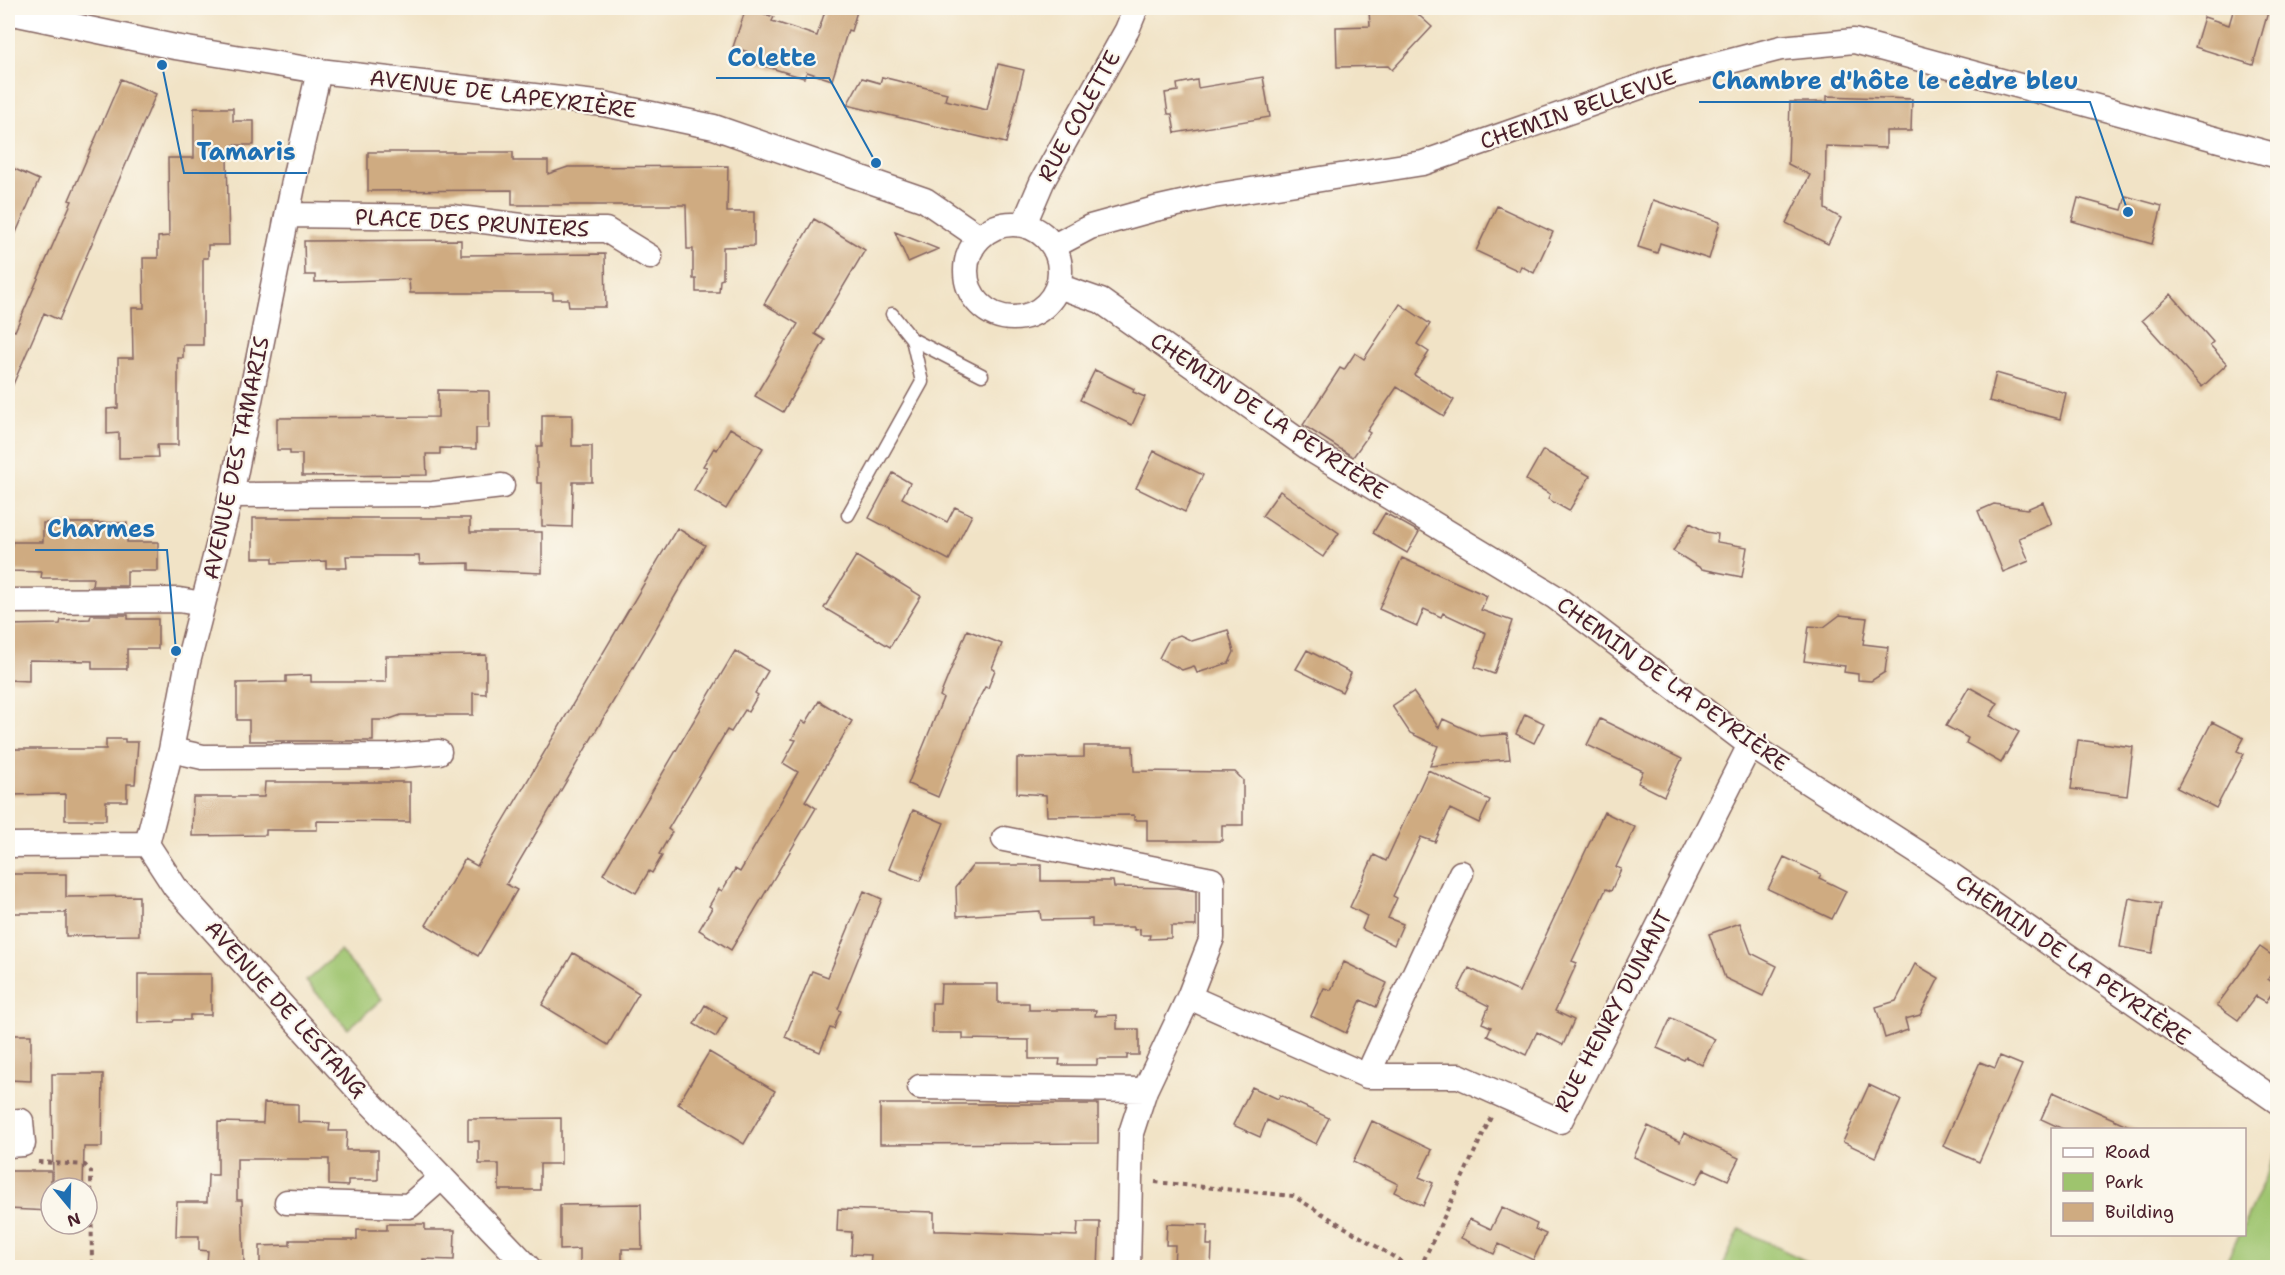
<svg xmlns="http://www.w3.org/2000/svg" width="2285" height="1275" font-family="'Shantell Sans',sans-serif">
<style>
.green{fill:#9ec46e;stroke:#74724c;stroke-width:1.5}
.building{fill:#cfab81}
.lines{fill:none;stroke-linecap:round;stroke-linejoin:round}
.service-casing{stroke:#846461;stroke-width:15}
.minor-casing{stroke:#846461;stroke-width:27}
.path{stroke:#846461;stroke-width:4;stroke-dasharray:4.5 4.5;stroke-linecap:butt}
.service{stroke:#fff;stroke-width:12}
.minor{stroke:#fff;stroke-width:24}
.labels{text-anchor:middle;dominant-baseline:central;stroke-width:4.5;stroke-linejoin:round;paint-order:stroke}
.street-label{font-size:22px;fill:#4a1f2b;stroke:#fbf7ec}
.leader{fill:none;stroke:#1f6fb2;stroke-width:2}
.callout-dot{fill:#1f6fb2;stroke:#fbf7ec;stroke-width:2}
.callout-label{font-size:24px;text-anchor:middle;font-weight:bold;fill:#1f6fb2;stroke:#fbf7ec;stroke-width:4.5;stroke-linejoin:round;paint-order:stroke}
</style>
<rect width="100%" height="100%" fill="#fbf7ec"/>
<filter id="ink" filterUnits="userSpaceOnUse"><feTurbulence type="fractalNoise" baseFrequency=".0167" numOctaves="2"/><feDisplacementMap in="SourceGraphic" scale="12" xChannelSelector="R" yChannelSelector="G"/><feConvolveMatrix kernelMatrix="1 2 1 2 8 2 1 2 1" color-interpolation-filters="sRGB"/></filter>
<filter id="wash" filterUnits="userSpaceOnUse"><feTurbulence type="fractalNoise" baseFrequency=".008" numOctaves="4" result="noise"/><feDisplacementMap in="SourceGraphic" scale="24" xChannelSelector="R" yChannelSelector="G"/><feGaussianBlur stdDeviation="1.35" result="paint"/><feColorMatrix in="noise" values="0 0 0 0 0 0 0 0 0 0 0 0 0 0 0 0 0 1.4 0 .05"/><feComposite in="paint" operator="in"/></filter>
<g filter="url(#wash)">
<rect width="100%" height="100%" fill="#f1e3c6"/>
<!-- green -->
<path class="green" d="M340 951 382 999 348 1029 306 981Z
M2277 1151V1267H2224L2239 1235 2244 1234 2245 1222Z
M1740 1229 1818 1267H1722Z"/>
<g id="blocks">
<!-- building -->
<path class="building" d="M746 8 774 17 772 21 817 36 826 8H858L851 31 848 30 832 80 807 72 804 78 758 64 760 56 733 47Z
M2234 8H2253L2268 12 2253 65 2195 47 2204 17 2229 25Z
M1412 9 1432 27 1392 70 1388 66 1337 67 1336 27 1370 26 1369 10Z
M998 64 1024 70 1006 143 847 105 862 78 880 83 882 77 947 93 945 100 987 110Z
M1263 77 1270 117 1175 133 1172 114H1168L1165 93 1178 91 1177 84 1197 80 1198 88Z
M121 79 156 94 59 320 44 313 8 396V328L15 331 72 201 69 200Z
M1827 96 1912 99 1911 131H1886V148L1826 146 1825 209 1841 218 1828 244 1786 223 1810 175 1788 164 1790 102H1827Z
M194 108H233V121H254V145H233V158H227L229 245H208V258H203V345H183V358H178V445H157L158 457 119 458V433L107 434V409L118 408V358H133L132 308H144L143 258H158V237L169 236 168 158H194Z
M368 152H513V161H548V174L568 167 728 166 727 212H754V246L723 247V279L720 280 719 292H696V279H693V249H687L686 205H512V190L368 191Z
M8 166 39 180 8 251Z
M2126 196 2162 206 2152 244 2072 221 2078 198 2122 210Z
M1653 200 1720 222 1709 259 1660 243 1657 253 1638 247Z
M1497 206 1553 232 1534 273 1521 266 1519 271 1476 251Z
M814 219 865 250 815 334 825 340 783 412 755 396 798 324 764 304Z
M895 232 938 249 908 262Z
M461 240V255L605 254 606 307H569L568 299H553V293H410L409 279 315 282V275H305L304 241Z
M2171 294 2213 342 2210 345 2227 364 2202 387 2142 320Z
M1400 304 1430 324 1417 344 1429 352 1414 375 1454 400 1444 416 1397 387 1367 431 1370 433 1353 457 1303 425 1340 368 1344 370 1355 353 1364 359Z
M1095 370 1134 389 1133 392 1145 397 1132 425 1080 400Z
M1996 373 2066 393 2060 419 1989 401Z
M438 390 489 391V428H476V449L440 448V454H426L427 475 302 476V454H290V450H277V418L438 417Z
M542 415H572V446H592V482H573L572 527 542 526V483H537V446H542Z
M730 428 763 448 726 509 694 490 707 467 703 466 714 448 717 450Z
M1543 450 1590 476 1569 511 1548 499 1550 494 1526 480Z
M1154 451 1203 475 1185 512 1136 488Z
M893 473 910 483 902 498 947 522 955 507 972 515 949 560 869 518Z
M1280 491 1339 533 1323 557 1262 516Z
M2043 502 2052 524 2019 538 2029 561 2003 572 1978 511 1994 504 2027 509Z
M1385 513 1419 532 1407 553 1373 533Z
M253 518H470V532H542V573L469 570V563L420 564 419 556H346L347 568H326V561L273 563V558H253Z
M43 523H127V542H158V571H127V586H92L93 578H41L42 572 11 571 12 542H43Z
M1690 523 1706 532 1718 534 1717 542 1747 547 1742 577 1702 569 1673 551Z
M677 528 705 545 506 884 517 890 478 956 426 925 465 859 477 866Z
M856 556 921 596 890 647 824 608Z
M1402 558 1487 596 1481 610 1512 621 1494 674 1475 667 1486 633 1443 613 1441 617 1424 609 1417 626 1379 609Z
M91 615H128V619H158V649H127V669H92V661L29 660V681L8 680V625L60 624 61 620 90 619Z
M1840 615 1867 618 1863 644 1888 647 1885 672 1871 681 1858 680V674L1844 672 1845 666 1804 661 1809 626 1824 627Z
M967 630 1002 644 992 668 995 670 988 688 985 687 973 710 938 797 908 784 943 698 940 696Z
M1228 630 1234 652 1229 663 1197 673 1194 666 1182 670 1159 658 1169 639 1180 635 1192 641Z
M1307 650 1351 673 1342 692 1296 669Z
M735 651 768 671 755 693 758 695 748 712 745 710 731 732 727 730 668 829 672 832 659 854 662 856 652 873 649 871 636 893 603 874Z
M486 655V694L473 693V715H401L387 720H373V741H249V720H237V683L286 682V676L311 675V682H386V656Z
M1969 687 1998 703 1990 716 2019 732 2001 763 1966 743 1968 738 1946 726Z
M1413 692 1439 728 1443 719 1480 736 1507 734 1510 759 1430 766 1438 746 1410 733 1392 706Z
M819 701 852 721 805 801 816 808 731 950 699 930 712 908 709 906 719 889 722 891 735 869 740 872 798 772 783 763 796 740 792 739 802 721 806 723Z
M1525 714 1544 723 1534 743 1516 734Z
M1600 719 1682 759 1664 796 1638 783 1643 771 1587 745Z
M2212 722 2244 738 2237 751 2244 754 2216 808 2177 788Z
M106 739H125V742H138L135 784H127V801H106V820H65V794L8 795V749H106Z
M2078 740 2133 747 2127 796 2071 789Z
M1084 746H1133L1134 771 1235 772 1243 780V825H1222V841H1147V820H1134V815L1047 816 1046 795 1017 793V758L1084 757Z
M1428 770 1490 800 1479 823 1450 809 1435 842 1421 837 1393 896 1397 898 1388 918 1403 924 1394 945 1362 929 1367 916 1350 907 1374 855 1386 861Z
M265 782H410V822L317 821V830H266V835L192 836 193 797H264Z
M913 810 944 823 920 881 889 869Z
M1604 812 1635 827 1616 867 1621 869 1611 891 1606 889 1572 961 1577 963 1555 1011 1574 1020 1563 1045 1537 1032 1526 1055 1487 1036 1491 1027 1482 1023 1489 1006 1458 990 1469 968 1519 992Z
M1784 857 1821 874 1819 878 1846 891 1832 919 1768 889Z
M973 865H1041V881H1113L1114 887 1177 888 1196 891V926H1171V938L1149 939 1150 935H1140V929L1134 930V927H1092V919L1041 920 1040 911 957 916 956 887Z
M8 874H66V897L139 896V935L66 936V911L65 913H8Z
M864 891 882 899 838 1009 841 1011 837 1020 834 1029 830 1028 820 1052 785 1037 812 971 828 977Z
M2129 898 2161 904 2152 953 2120 947Z
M1740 923 1751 953 1777 966 1763 996 1725 978 1709 934Z
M2260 947 2277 959V965L2268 979 2277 986 2266 1002 2256 996 2238 1020 2217 1005Z
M573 953 639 993 608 1045 542 1005Z
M1344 962 1387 983 1376 1007 1361 1000 1346 1033 1311 1016 1324 988 1331 990Z
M1915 964 1939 978 1920 1015 1905 1019 1908 1030 1885 1038 1876 1007 1896 1001Z
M138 974H211V1015H190V1020H174L173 1022 138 1023Z
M941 984H998V1003H1029V1010H1096L1095 1016 1117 1015V1029H1139V1055H1127V1059H1097V1065H1059L1060 1059H1029V1040L963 1039V1033H932V1003H940Z
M705 1005 727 1018 716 1037 694 1024Z
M1671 1018 1715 1039 1702 1065 1686 1057 1684 1060 1657 1048Z
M8 1035H31V1081L8 1080Z
M709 1052 775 1091 744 1144 678 1104Z
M2000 1056 2022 1065 1979 1162 1943 1146 1980 1062 1995 1068Z
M52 1074H103L102 1147H84L83 1188H53Z
M1869 1085 1901 1100 1875 1157 1843 1142Z
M1252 1087 1278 1099 1280 1095 1329 1118 1316 1144 1267 1120 1260 1137 1233 1125Z
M2053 1092 2138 1130H2065L2041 1119Z
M264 1103 298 1104V1122L330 1123 329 1131H347L346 1150H378V1180H348V1186L329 1185V1159H237V1200H242L244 1262 207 1263 208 1251 199 1250V1236H176L177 1202H207L208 1175H218V1122L263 1123Z
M880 1104H1098V1143L880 1144Z
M561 1118V1164H540V1190H499V1164H479V1141H468V1119Z
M1372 1121 1432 1150 1419 1177 1433 1183 1423 1206 1394 1192 1398 1184 1353 1162Z
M1648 1126 1680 1142 1684 1133 1739 1158 1728 1180 1704 1169 1696 1184 1634 1157Z
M8 1171H51V1211L8 1209Z
M641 1204 642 1249H622V1268H580V1249L560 1250V1205Z
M1502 1207 1537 1224 1535 1229 1546 1234 1533 1260 1499 1244 1494 1254 1461 1238 1470 1219 1491 1229Z
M838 1209 934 1212V1231H945L1077 1236 1078 1222H1100L1098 1268H870L871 1255 851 1254 852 1232 837 1231Z
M387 1224H425V1230H455L454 1260 423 1259V1268H260V1246L290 1245V1240H357V1230H387Z
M1167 1224 1208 1225 1207 1245H1212L1211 1268H1174L1175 1245H1166Z"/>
</g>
</g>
<g filter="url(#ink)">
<use href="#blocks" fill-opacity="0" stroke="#846461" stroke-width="1.5"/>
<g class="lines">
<defs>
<path id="service" d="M892 314 912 339 982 375
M848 515 922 382 912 339"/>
<path id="minor" d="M8 12 175 47 319 71 604 104 714 127 925 200 979 237
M288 215 452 217 554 230H606L650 257
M966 271a47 47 0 1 1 94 0a47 47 0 1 1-94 0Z
M1024 224 1042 182 1127 30 1136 8
M1054 246 1090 227 1155 209 1213 196 1423 163 1665 78 1781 48 1854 41 2278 156
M1058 286 1101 301 1313 451 1555 597 1750 745 1931 861 2278 1102
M231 495 433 494 502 486
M8 601 179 600 203 604
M171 750 203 757 390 756 439 752
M1004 839 1212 880V938L1189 997 1145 1090 1131 1133 1128 1268
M147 844 171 750 187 666 231 495 297 166 319 71
M147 844 175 887 361 1093 529 1268
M8 845 147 844
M1189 997 1367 1076H1459L1560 1121 1750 745
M1367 1076 1461 873
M920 1087 1145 1090
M8 1122 21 1121 23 1144 8 1145
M287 1202 409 1206 442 1177"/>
</defs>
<!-- service casing -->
<use href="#service" class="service-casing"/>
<!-- minor casing -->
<use href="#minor" class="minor-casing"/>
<!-- path -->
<path class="path" d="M38 1162 85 1165 91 1172 92 1268
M1155 1182 1293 1196 1412 1268
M1420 1268 1491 1117"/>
<!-- service -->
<use href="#service" class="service"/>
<!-- minor -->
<use href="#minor" class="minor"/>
</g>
</g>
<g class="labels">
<!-- street labels -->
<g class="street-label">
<text transform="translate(503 94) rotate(7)">AVENUE DE LAPEYRIÈRE</text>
<text transform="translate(1578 109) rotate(-19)">CHEMIN BELLEVUE</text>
<text transform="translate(1079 116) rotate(-61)">RUE COLETTE</text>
<text transform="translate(472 223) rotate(3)">PLACE DES PRUNIERS</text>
<text transform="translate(1269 416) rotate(34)">CHEMIN DE LA PEYRIÈRE</text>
<text transform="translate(236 458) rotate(-78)">AVENUE DES TAMARIS</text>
<text transform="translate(1673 684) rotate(36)">CHEMIN DE LA PEYRIÈRE</text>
<text transform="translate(2073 960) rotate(35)">CHEMIN DE LA PEYRIÈRE</text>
<text transform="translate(286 1009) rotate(48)">AVENUE DE LESTANG</text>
<text transform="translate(1613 1011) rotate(-62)">RUE HENRY DUNANT</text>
</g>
</g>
<!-- callouts -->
<path class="leader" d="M876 163L829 78H716M2128 212L2090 102H1699M162 65L184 173H307M176 651L167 550H35"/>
<g class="callout-dot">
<circle cx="876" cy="163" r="6"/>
<circle cx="2128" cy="212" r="6"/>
<circle cx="162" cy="65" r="6"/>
<circle cx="176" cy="651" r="6"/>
</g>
<g class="callout-label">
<text x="772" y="66">Colette</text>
<text x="1895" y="89">Chambre d'hôte le cèdre bleu</text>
<text x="246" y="160">Tamaris</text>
<text x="101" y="537">Charmes</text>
</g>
<!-- margin -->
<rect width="2285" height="1275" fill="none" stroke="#fbf7ec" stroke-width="30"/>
<!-- legend -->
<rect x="2051" y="1128" width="195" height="108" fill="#fbf7ec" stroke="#b4a19f" stroke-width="1.5"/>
<rect x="2063" y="1148" width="30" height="9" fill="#ffffff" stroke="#b4a19f" stroke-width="1.5"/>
<text x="2105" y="1158" font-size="18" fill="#4a1f2b">Road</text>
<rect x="2063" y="1173" width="30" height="18" fill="#9ec46e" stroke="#b4a19f" stroke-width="1.5"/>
<text x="2105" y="1188" font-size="18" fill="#4a1f2b">Park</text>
<rect x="2063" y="1203" width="30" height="18" fill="#cfab81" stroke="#b4a19f" stroke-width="1.5"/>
<text x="2105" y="1218" font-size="18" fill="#4a1f2b">Building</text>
<!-- north arrow -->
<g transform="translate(69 1206) rotate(161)"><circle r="28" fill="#fbf7ec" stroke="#b4a19f" stroke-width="1.5"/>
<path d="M0-4.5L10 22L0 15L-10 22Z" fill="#1f6fb2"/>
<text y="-9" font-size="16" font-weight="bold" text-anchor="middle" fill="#4a1f2b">N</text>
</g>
</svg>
